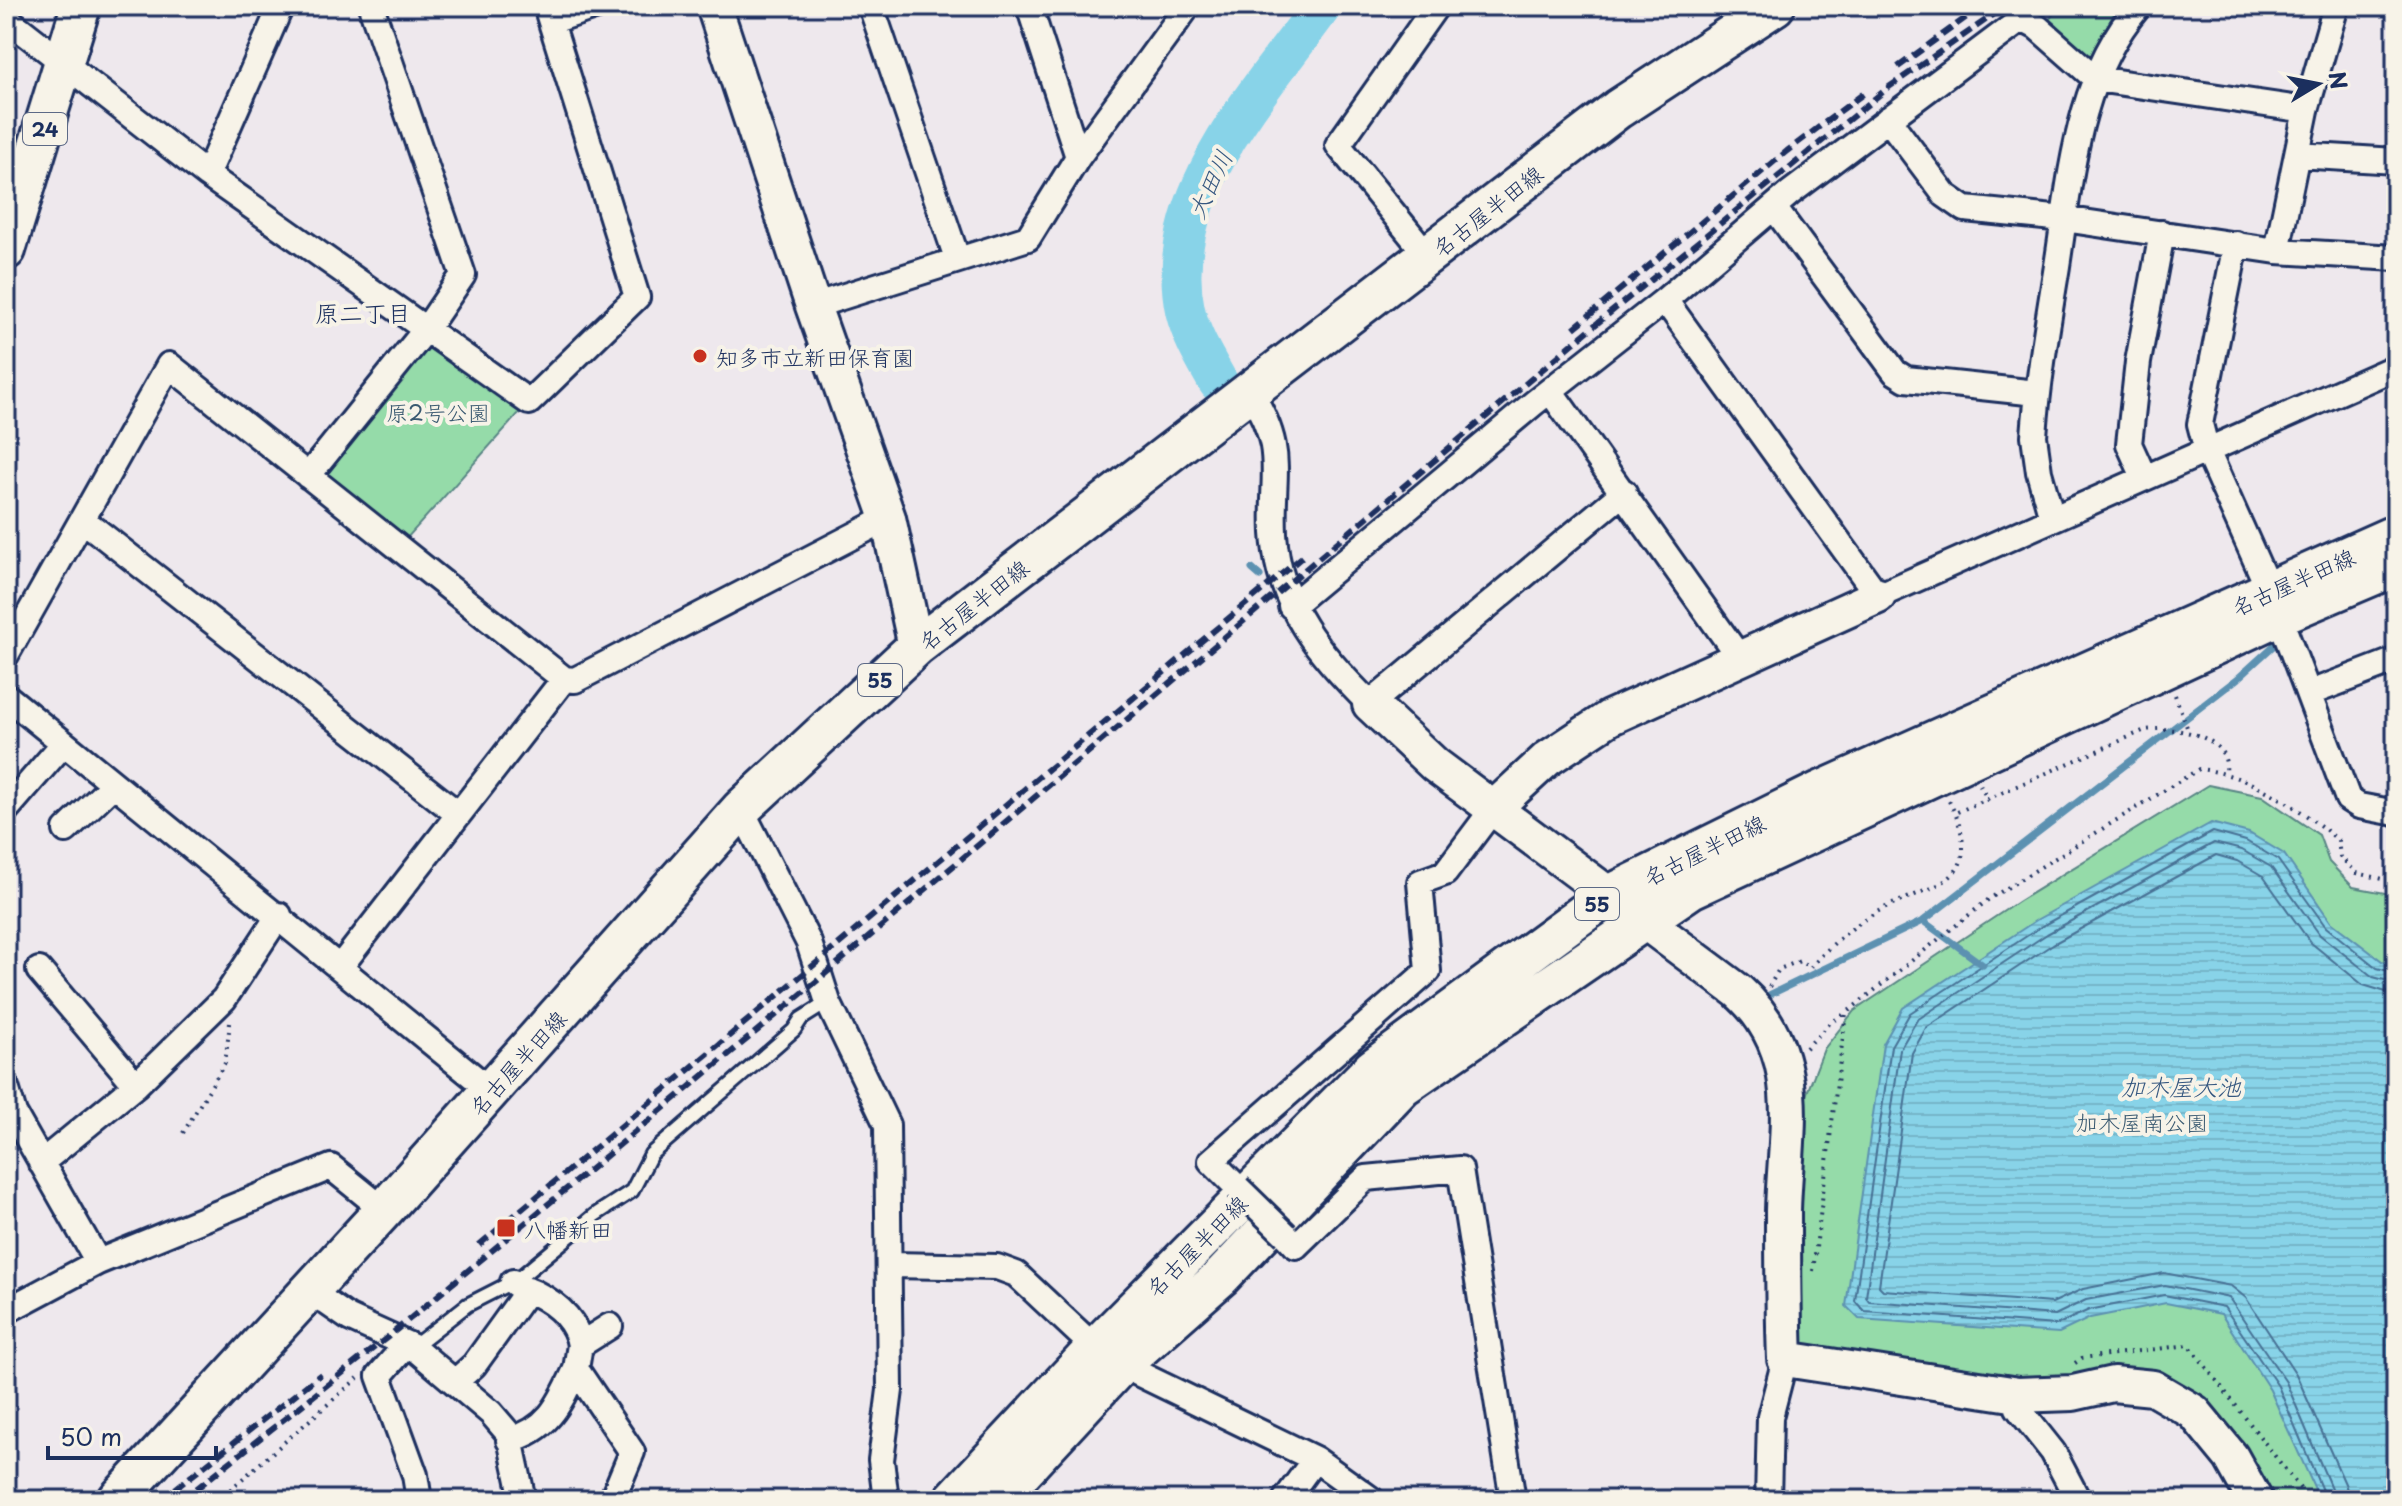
<svg xmlns="http://www.w3.org/2000/svg" width="2402" height="1506" font-family="'Playpen Sans','Klee One',sans-serif">
<style>
.green{fill:#95dba9;stroke:#588584;stroke-width:2}
.water{fill:url(#water-rules);stroke:#5c91b1;stroke-width:2}
.lines{fill:none;stroke-linecap:round;stroke-linejoin:round}
.shore{stroke:#477195;stroke-width:2}
.stream{stroke:#5c91b1;stroke-width:7}
.river{stroke:#88d3e8;stroke-width:40}
.lane-casing{stroke:#1b2f5e;stroke-width:18}
.street-casing{stroke:#1b2f5e;stroke-width:30}
.secondary-casing{stroke:#1b2f5e;stroke-width:40}
.primary-casing{stroke:#1b2f5e;stroke-width:44}
.path{stroke:#1b2f5e;stroke-width:4;stroke-dasharray:2 6;stroke-linecap:butt}
.lane{stroke:#f7f3e8;stroke-width:12}
.street{stroke:#f7f3e8;stroke-width:24}
.secondary{stroke:#f7f3e8;stroke-width:34}
.primary{stroke:#f7f3e8;stroke-width:38}
.rail{stroke:#1b2f5e;stroke-width:6;stroke-dasharray:12 6;stroke-linecap:butt}
.street-bridge-casing{stroke:#1b2f5e;stroke-width:30;stroke-linecap:butt}
.street-bridge{stroke:#f7f3e8;stroke-width:24}
.poi-dot{fill:#c8321e;stroke:#f7f3e8;stroke-width:3}
.labels{text-anchor:middle;dominant-baseline:central;stroke-width:8;stroke-linejoin:round;paint-order:stroke}
.shield{fill:#f7f3e8;stroke:#5d6a87;stroke-width:2}
.shield-label{font-size:20px;font-weight:bold;fill:#1b2f5e}
.street-label{font-size:22px;fill:#1b2f5e;stroke:#f7f3e8}
.poi-label{font-size:22px;fill:#1b2f5e;stroke:#f7f3e8;text-anchor:start}
.park-label{font-size:22px;fill:#3a5a71;stroke:#f7f3e8}
.water-label{font-size:24px;font-style:italic;fill:#365880;stroke:#f7f3e8}
.neighbourhood-label{font-size:24px;fill:#1b2f5e;stroke:#f7f3e8}
</style>
<defs>
<pattern id="water-rules" width="6" height="5" patternUnits="userSpaceOnUse" patternTransform="scale(2)"><rect width="6" height="5" fill="#88d3e8"/><path d="M0 2.5h6" fill="none" stroke="#75b5c9"/></pattern>
</defs>
<rect width="100%" height="100%" fill="#eee8ed"/>
<filter id="ink" filterUnits="userSpaceOnUse"><feTurbulence type="fractalNoise" baseFrequency=".0125" numOctaves="2"/><feDisplacementMap in="SourceGraphic" scale="16" xChannelSelector="R" yChannelSelector="G"/><feConvolveMatrix kernelMatrix="1 2 1 2 8 2 1 2 1" color-interpolation-filters="sRGB"/></filter>
<g filter="url(#ink)">
<!-- green -->
<path class="green" d="M2060 6H2118L2087 64 2047 22Z
M427 328 529 402 398 548 308 476Z
M2208 785 2262 796 2319 835 2329 862 2353 887 2396 895V1500H2269L2205 1407 1815 1355 1796 1337 1805 1098 1824 1049 1854 1011 2019 901Z"/>
<!-- water -->
<path class="water" d="M2211 823 2249 833 2284 854 2331 922 2382 961 2396 965V1500L2319 1498 2270 1390 2221 1314 2166 1303 2090 1318 2059 1333 1859 1319 1846 1306 1883 1044 1903 1008 2038 919Z"/>
<g class="lines">
<!-- shore -->
<path class="shore" d="M2326 1500 2278 1386 2224 1307 2164 1295 2089 1310 2056 1325 1864 1311 1855 1301 1891 1046 1910 1013 2042 926 2213 832 2246 841 2278 860 2326 927 2377 968 2396 973
M2336 1500 2286 1382 2229 1298 2165 1285 2086 1300 2055 1315 1869 1301 1866 1297 1900 1049 1917 1020 2047 934 2214 843 2242 850 2271 867 2320 935 2373 977 2396 983
M2348 1500 2346 1486 2296 1374 2246 1298 2231 1286 2164 1273 2083 1289 2052 1303 1883 1290 1879 1286 1912 1053 1926 1028 2053 944 2216 855 2237 861 2263 876 2310 942 2363 985 2396 995"/>
<!-- stream -->
<path class="stream" d="M1218 382 1222 390
M1252 569 1260 576
M1923 921 1983 965
M1763 998 1923 921 2237 679 2281 639"/>
<!-- river -->
<path class="river" d="M1218 382C1205 359 1191 336 1185 310 1161 196 1261 91 1322 6"/>
<defs>
<path id="lane" d="M413 1347 467 1305 518 1279 595 1215 632 1191 651 1154 794 1030 801 1019 828 1002"/>
<path id="street" d="M871 6 957 258
M1029 6 1078 157
M6 18 207 175 529 402 637 297 546 6
M552 21 597 6
M2306 110 2336 6
M1888 119 1945 195 1965 209 2064 219 2277 251 2396 258
M2297 155 2396 161
M207 175 281 6
M1775 209 1895 372 1906 379 2037 393
M2236 244 2200 424 2207 451 2270 592 2348 799 2359 806 2396 813
M1428 256 1338 145 1436 6
M1665 300 1878 596 2396 367
M813 306 1028 238 1078 157 1188 6
M1250 392C1287 451 1271 471 1274 533 1278 606 1320 655 1370 704L1624 492
M1551 392 1741 660
M308 476 427 328 463 275 371 6
M2144 477 2129 444 2138 362 2162 233
M2052 518 2039 472 2034 436C2038 379 2048 322 2057 266 2071 176 2077 78 2139 6
M83 520 458 814
M1291 606 1534 403 1665 300 1790 193 2022 19 2037 27 2096 79 2306 110 2277 251
M6 655 169 365 564 679 575 680 888 518
M2310 693 2396 660
M6 696 491 1091
M741 809 809 943 828 1002 887 1125 890 1390 881 1460 886 1500
M6 810 64 743
M66 830 114 784
M340 967 564 679
M39 970 136 1085
M6 1087 14 1114 98 1262
M41 1163 136 1085 224 999 279 915
M1238 1188 1211 1161 1428 971 1420 882 1445 873 1493 809
M1286 1235 1296 1246 1366 1178 1460 1169 1513 1500
M891 1265 997 1267 1016 1274 1095 1348 1121 1365 1315 1459 1372 1500
M513 1282C519 1289 527 1289 535 1293 557 1304 576 1321 580 1345
M310 1291 349 1318 413 1347 491 1413 509 1434 523 1500
M6 1311 98 1262 331 1167 384 1210
M610 1326 580 1345 576 1369 632 1452 612 1500
M407 1344 379 1376 415 1475 419 1500
M455 1382 474 1365 528 1290
M2018 1395V1408L2053 1452 2078 1500
M509 1440C549 1430 560 1403 576 1369
M1285 1500 1315 1459
M1768 1500 1770 1417 1785 1359"/>
<path id="secondary" d="M714 6 813 306 888 518 916 647
M1370 704 1435 765 1738 991C1807 1053 1785 1130 1783 1211 1783 1260 1783 1309 1785 1359L2018 1395 2073 1393 2113 1384 2153 1388 2194 1412 2231 1457 2255 1500
M1493 809 1547 759 1609 718 1878 596"/>
<path id="primary" d="M6 250 81 6
M117 1500 384 1210 741 809 916 647 1618 109 1775 6
M953 1500 1095 1348 1373 1068 1607 896 1820 791 2396 534
M996 1500 1121 1365 1221 1277 1403 1086 1691 889 2278 616 2396 566"/>
</defs>
<!-- lane casing -->
<use href="#lane" class="lane-casing"/>
<!-- street casing -->
<use href="#street" class="street-casing"/>
<!-- secondary casing -->
<use href="#secondary" class="secondary-casing"/>
<!-- primary casing -->
<use href="#primary" class="primary-casing"/>
<!-- path -->
<path class="path" d="M2175 695 2188 730
M1980 785 1988 801
M1949 801 1955 813 2145 730C2172 726 2231 734 2226 772
M1769 987 1779 969 1800 961 1810 968C1832 943 1858 921 1888 906 1936 884 1982 882 1955 813
M1806 1048 1830 1023 1846 1013
M183 1133 225 1063 230 1023
M1813 1271 1846 1013 1989 899 2199 769C2249 774 2300 808 2338 840L2340 857 2357 873 2396 882
M2075 1363 2082 1358 2189 1345 2309 1500
M218 1500 358 1378"/>
<!-- lane -->
<use href="#lane" class="lane"/>
<!-- street -->
<use href="#street" class="street"/>
<!-- secondary -->
<use href="#secondary" class="secondary"/>
<!-- primary -->
<use href="#primary" class="primary"/>
<!-- rail -->
<path class="rail" d="M1898 67 1982 6
M1574 328 1787 151 1863 94
M479 1245 1302 557
M161 1500 321 1374
M182 1500 389 1336 793 1001 1595 325 1889 87 2006 6"/>
<defs>
<path id="street-bridge" d="M1238 1188 1286 1235"/>
</defs>
<!-- street-bridge casing -->
<use href="#street-bridge" class="street-bridge-casing"/>
<!-- street-bridge -->
<use href="#street-bridge" class="street-bridge"/>
</g>
</g>
<!-- markers -->
<g class="poi-dot">
<circle cx="700" cy="356" r="8"/>
<rect x="496" y="1218" width="20" height="20" rx="4"/>
</g>
<g class="labels">
<!-- shield labels -->
<g class="shield">
<rect x="23" y="113" width="44" height="32" rx="6"/>
<rect x="858" y="664" width="44" height="32" rx="6"/>
<rect x="1575" y="888" width="44" height="32" rx="6"/>
</g>
<g class="shield-label">
<text x="45" y="129">24</text>
<text x="880" y="680">55</text>
<text x="1597" y="904">55</text>
</g>
<!-- street labels -->
<g class="street-label">
<text transform="translate(1487 210) rotate(-38)">名古屋半田線</text>
<text transform="translate(2293 581) rotate(-24)">名古屋半田線</text>
<text transform="translate(973 604) rotate(-38)">名古屋半田線</text>
<text transform="translate(1704 849) rotate(-26)">名古屋半田線</text>
<text transform="translate(517 1062) rotate(-48)">名古屋半田線</text>
<text transform="translate(1196 1245) rotate(-45)">名古屋半田線</text>
</g>
<!-- poi labels -->
<g class="poi-label">
<text x="716" y="356">知多市立新田保育園</text>
<text x="524" y="1228">八幡新田</text>
</g>
<!-- park labels -->
<g class="park-label">
<text x="438" y="411">原2号公園</text>
<text x="2142" y="1121">加木屋南公園</text>
</g>
<!-- water labels -->
<g class="water-label">
<text transform="translate(1209 184) rotate(-65)">大田川</text>
<text x="2181" y="1086">加木屋大池</text>
</g>
<!-- neighbourhood labels -->
<g class="neighbourhood-label">
<text x="363" y="312">原二丁目</text>
</g>
</g>
<!-- margin -->
<rect width="2402" height="1506" fill="none" stroke="#f7f3e8" stroke-width="32"/>
<rect x="16" y="16" width="2370" height="1474" fill="none" stroke="#1b2f5e" stroke-width="3" filter="url(#ink)"/>
<!-- north arrow -->
<g transform="translate(2318 84) rotate(80)" stroke="#f7f3e8" stroke-width="6" paint-order="stroke">
<path d="M0-6L14 30L0 20L-14 30Z" fill="#1b2f5e"/>
<text y="-12" font-size="22" font-weight="bold" text-anchor="middle" fill="#1b2f5e">N</text>
</g>
<!-- scale -->
<path d="M48 1446v12h168v-12" fill="none" stroke="#1b2f5e" stroke-width="4"/>
<text x="60" y="1446" font-size="24" fill="#1b2f5e" stroke="#f7f3e8" stroke-width="6" paint-order="stroke">50 m</text>
</svg>
